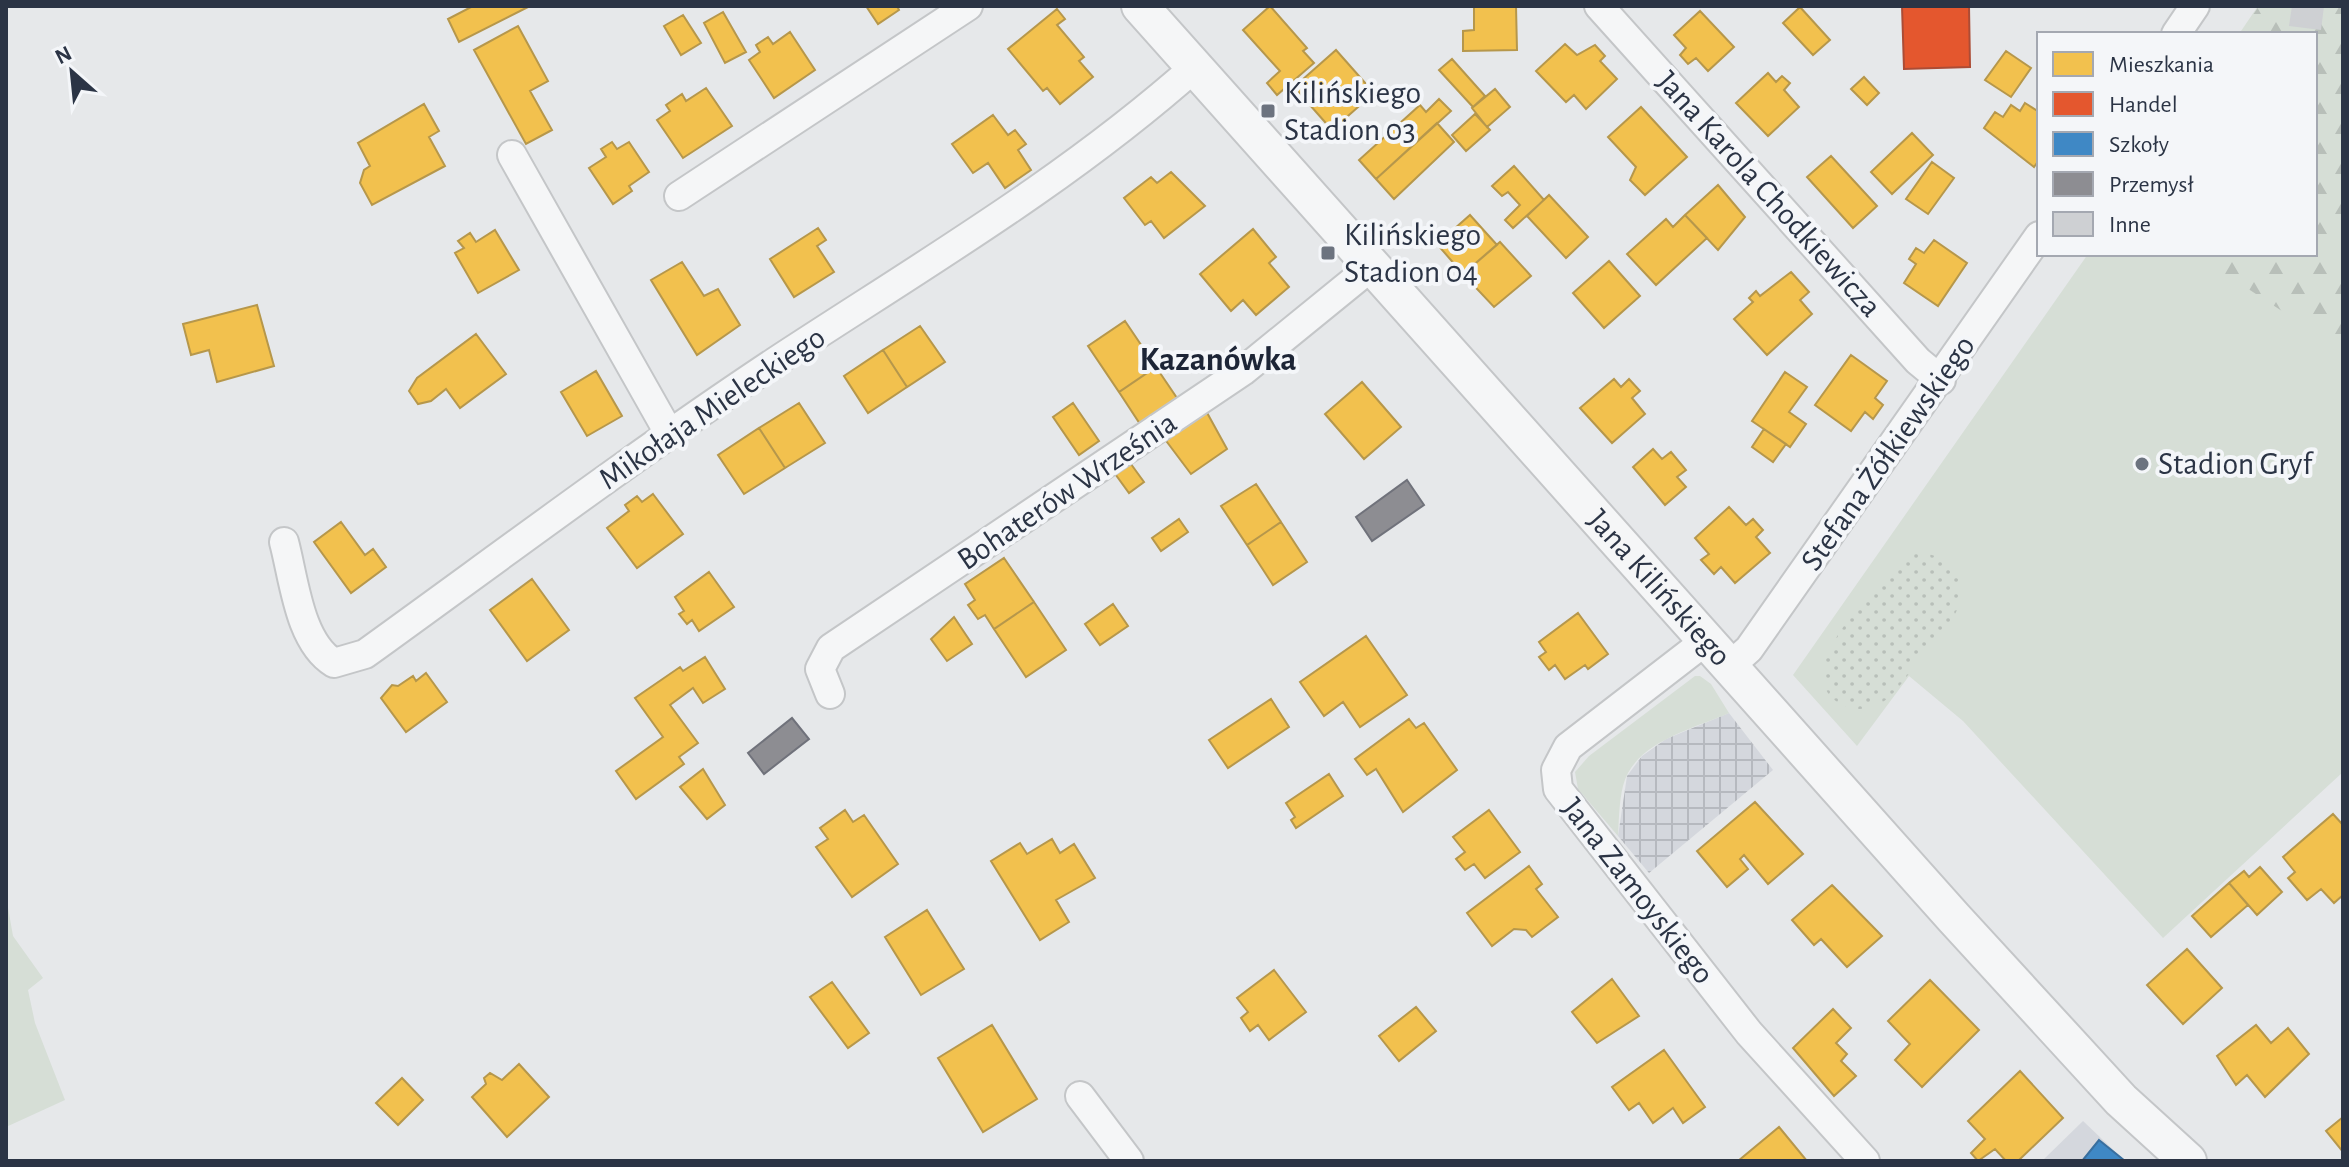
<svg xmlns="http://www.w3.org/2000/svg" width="2349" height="1167" font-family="'Alegreya Sans',sans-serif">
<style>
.built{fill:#d4d7dd}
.industrial{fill:url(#industrial-grid)}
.grass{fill:#d6ded6}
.forest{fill:url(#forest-firs)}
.park{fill:url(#park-dots)}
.homes{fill:#f2c14e;stroke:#b6974b;stroke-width:2}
.shops{fill:#e4572e;stroke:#ac4c35;stroke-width:2}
.schools{fill:#3f88c5;stroke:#396f9f;stroke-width:2}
.industry{fill:#8d8d92;stroke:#70727b;stroke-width:2}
.building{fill:#ced0d3}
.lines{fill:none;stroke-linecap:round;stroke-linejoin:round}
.minor-casing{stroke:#c4c6c8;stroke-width:32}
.tertiary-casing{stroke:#c4c6c8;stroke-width:40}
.minor{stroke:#f5f6f7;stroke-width:28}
.tertiary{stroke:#f5f6f7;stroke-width:36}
.poi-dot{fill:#6c737f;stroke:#f4f6f9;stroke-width:3}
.labels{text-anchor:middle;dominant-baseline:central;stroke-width:8;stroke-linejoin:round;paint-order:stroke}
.poi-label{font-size:32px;fill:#2b3445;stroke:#f4f6f9;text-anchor:start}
.street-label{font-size:32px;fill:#2b3445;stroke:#f4f6f9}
.neighbourhood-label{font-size:34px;font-weight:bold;fill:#1d2536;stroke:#f4f6f9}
</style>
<defs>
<pattern id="industrial-grid" width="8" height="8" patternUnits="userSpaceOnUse" patternTransform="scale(2)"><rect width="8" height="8" fill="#d4d7dd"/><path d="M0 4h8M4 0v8" fill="none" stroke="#b6b9bf"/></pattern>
<pattern id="forest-firs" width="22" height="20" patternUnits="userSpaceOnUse" patternTransform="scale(2)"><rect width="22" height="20" fill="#d6ded6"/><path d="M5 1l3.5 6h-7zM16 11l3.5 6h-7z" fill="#b8bfb9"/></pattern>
<pattern id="park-dots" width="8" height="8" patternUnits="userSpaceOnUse" patternTransform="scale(2)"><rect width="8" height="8" fill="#d6ded6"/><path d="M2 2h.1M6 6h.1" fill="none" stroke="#b8bfb9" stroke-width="1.8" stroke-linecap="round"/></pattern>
</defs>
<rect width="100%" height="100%" fill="#e6e8ea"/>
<!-- built -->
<path class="built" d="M2083 1121 2125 1161H2042Z"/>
<!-- industrial -->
<path class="industrial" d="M1729 713 1773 770 1649 873 1618 836 1627 776 1642 756 1666 739Z"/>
<!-- grass -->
<path class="grass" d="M2258 6H2343V772L2163 938 1963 721 1909 676 1857 746 1793 675 2088 254H2315V34H2239Z
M1695 676H1700L1711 684 1729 713C1693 729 1634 742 1623 786 1619 802 1619 820 1618 836L1578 789 1575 772 1589 756Z
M6 896 13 936 43 978 28 990 35 1023 65 1100 6 1127Z"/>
<!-- forest -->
<path class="forest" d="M2259 6H2343V216L2329 242 2330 273 2343 286V351L2195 254H2315V34H2240Z"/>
<!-- park -->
<path class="park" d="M1913 553C1930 553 1940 555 1951 568 1980 601 1939 636 1918 661 1909 673 1899 689 1887 699 1877 707 1860 712 1847 707 1779 679 1875 590 1899 560Z"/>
<!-- homes -->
<path class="homes" d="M473 6H530L459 42 448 19Z
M866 6H897L899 10 878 24Z
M1270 6 1307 48 1303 51 1314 63 1277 95 1267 83 1280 71 1243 30Z
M1474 6H1516L1517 50 1463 51V31L1474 30Z
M1800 7 1830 40 1813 55 1783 23Z
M1057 9 1065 19 1057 25 1084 57 1079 61 1093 77 1060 104 1047 88 1043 91 1008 49Z
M1700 11 1734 47 1708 71 1696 58 1688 64 1680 55 1686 48 1674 35Z
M723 12 746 52 725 63 704 23Z
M683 15 701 43 681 55 664 26Z
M518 26 548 81 530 91 552 130 526 144 474 50Z
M790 32 815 70 774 98 749 60 760 52 756 45 768 37 773 44Z
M1565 44 1577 55 1595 45 1605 56 1600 61 1617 79 1586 109 1574 95 1566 102 1536 71Z
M1336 50 1374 93 1332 130 1294 87Z
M2006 51 2031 68 2011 97 1985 80Z
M1452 59 1485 96 1473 107 1439 70Z
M1768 73 1776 82 1782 76 1790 83 1784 90 1799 107 1768 136 1736 103Z
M1864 77 1879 93 1867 105 1851 89Z
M706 88 732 126 683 158 657 120 670 111 666 105 682 94 686 101Z
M1495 89 1510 107 1487 127 1472 108Z
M1439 99 1451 111 1376 179 1359 160 1420 105 1426 112Z
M2025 103 2039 112V160L2034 167 1984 128 1995 112 2003 117 2011 105 2020 111Z
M424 104 439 131 429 137 445 166 372 205 360 183 364 170 370 166 358 143Z
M1641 107 1687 157 1645 195 1630 180 1636 167 1608 137Z
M1475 114 1490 130 1466 151 1452 135Z
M993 115 1008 135 1015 130 1026 144 1018 150 1031 170 1005 188 988 163 973 173 952 144Z
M1437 123 1454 142 1394 199 1376 179Z
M1912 133 1933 155 1892 194 1871 172Z
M612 142 617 149 629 142 649 172 629 186 632 191 613 204 589 168 606 157 601 149Z
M1831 156 1877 206 1853 228 1807 177Z
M1932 162 1954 178 1928 214 1906 199Z
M1514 166 1544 200 1513 228 1505 220 1520 205 1508 192 1502 196 1492 186Z
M1171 172 1205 206 1164 238 1151 221 1145 225 1124 198 1151 177 1157 183Z
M1718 185 1745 217 1718 250 1685 215Z
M1549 195 1588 237 1566 258 1527 216Z
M1470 215 1497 245 1463 274 1437 244Z
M1685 215 1707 238 1656 285 1627 254 1666 219 1673 227Z
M818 228 826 240 817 246 834 272 794 297 770 259Z
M1253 229 1276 257 1269 263 1289 287 1256 315 1243 300 1231 311 1200 274Z
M495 230 519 270 478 293 455 253 464 248 458 241 470 233 476 242Z
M1934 240 1967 263 1938 306 1904 283 1916 264 1909 259 1916 248 1924 253Z
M1500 242 1531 276 1494 307 1463 274Z
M1609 261 1640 296 1604 328 1573 293Z
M682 262 704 296 718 289 740 325 697 355 651 280Z
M1791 272 1809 292 1800 300 1812 314 1767 355 1734 319 1753 302 1749 298 1756 291 1760 296Z
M257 305 274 366 217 382 209 350 191 355 183 324Z
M1125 321 1156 367 1119 392 1088 346Z
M920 326 945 362 907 387 883 350Z
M476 334 506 374 460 408 446 389 431 401 418 404 409 391 417 378Z
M883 350 907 387 868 413 844 376Z
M1851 355 1887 381 1875 398 1883 405 1873 419 1865 412 1851 431 1815 405Z
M1156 367 1179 401 1142 427 1119 392Z
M596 371 622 416 587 436 561 392Z
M1785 372 1807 387 1789 412 1806 424 1790 447 1752 421Z
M1614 379 1621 387 1629 379 1640 391 1632 398 1645 414 1612 443 1580 408Z
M1362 382 1401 427 1364 459 1325 414Z
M799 403 825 443 785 468 759 428Z
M1073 403 1099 441 1079 455 1053 417Z
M1205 409 1227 449 1191 474 1164 438Z
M759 428 785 468 744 494 718 455Z
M1764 429 1786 444 1773 462 1752 447Z
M1653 449 1662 459 1671 452 1686 470 1677 477 1686 487 1665 505 1633 467Z
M1128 460 1144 482 1129 493 1113 471Z
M1256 484 1281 522 1247 545 1221 506Z
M653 494 683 534 637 568 607 528 629 511 625 505 637 496 642 502Z
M1729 507 1746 525 1753 519 1763 530 1756 537 1770 553 1735 583 1721 567 1714 574 1701 560 1709 554 1695 538Z
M1179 519 1188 532 1161 551 1152 538Z
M341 522 365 555 373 549 386 567 351 593 314 542Z
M1281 522 1307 562 1273 585 1247 545Z
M1004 558 1034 602 994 629 985 615 978 619 968 605 975 600 965 584Z
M709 572 734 607 699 631 692 620 687 624 679 614 684 611 675 597Z
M532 579 569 630 527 661 490 610Z
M1034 602 1066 650 1026 677 994 629Z
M1113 604 1128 626 1100 645 1085 624Z
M1578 613 1608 654 1588 669 1585 665 1565 679 1555 665 1549 670 1539 657 1546 652 1539 642Z
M954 617 972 644 947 661 931 639Z
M1366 636 1407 695 1360 727 1343 702 1324 716 1300 682Z
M705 657 725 689 703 703 693 688 670 705 698 743 679 757 684 764 636 799 616 771 663 737 635 698 680 667 683 671Z
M426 673 447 702 406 732 381 698 392 685 398 686 413 676 416 681Z
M1271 699 1289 727 1228 768 1209 740Z
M1409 719 1416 728 1424 723 1457 770 1403 812 1376 769 1367 775 1355 759Z
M703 769 725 805 707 819 680 787Z
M1329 774 1343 796 1296 828 1291 820 1295 817 1286 803Z
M1755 802 1803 854 1768 884 1744 855 1740 859 1748 869 1727 887 1697 851Z
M845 810 853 822 864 815 898 864 852 897 816 847 828 839 820 828Z
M1489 810 1520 852 1485 878 1474 864 1465 870 1456 859 1465 852 1453 837Z
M2333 814 2343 825V895L2334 903 2321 889 2307 900 2288 878 2295 872 2283 857Z
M1052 839 1060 853 1074 844 1095 878 1056 900 1069 922 1040 940 991 861 1020 843 1027 854Z
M1529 866 1542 884 1536 889 1558 917 1532 937 1526 930 1514 929 1492 946 1467 913Z
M2260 867 2282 892 2257 915 2229 883 2244 871 2249 877Z
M2229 883 2248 905 2211 937 2192 916Z
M1832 885 1882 936 1847 967 1821 939 1814 945 1792 920Z
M927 910 964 969 921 995 885 937Z
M2187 949 2222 988 2183 1024 2147 985Z
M1274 970 1306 1012 1269 1040 1258 1025 1250 1031 1241 1018 1248 1012 1237 998Z
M1612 979 1639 1016 1597 1043 1572 1012Z
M1930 980 1979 1030 1922 1087 1895 1060 1910 1044 1888 1021Z
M832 982 869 1033 848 1048 810 997Z
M1416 1007 1436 1031 1399 1061 1379 1036Z
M1833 1009 1851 1028 1836 1043 1847 1054 1841 1061 1856 1076 1834 1096 1793 1048Z
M992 1025 1037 1099 983 1132 938 1058Z
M2256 1025 2271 1043 2288 1028 2309 1054 2265 1097 2247 1075 2236 1085 2217 1056Z
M1664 1050 1705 1107 1683 1123 1673 1108 1653 1123 1639 1103 1629 1110 1612 1087Z
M519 1064 549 1097 507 1137 472 1097 486 1084 484 1078 490 1073 502 1080Z
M2020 1071 2063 1118 2018 1161H2006L1995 1149 1978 1161 1971 1153 1985 1139 1968 1121Z
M402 1078 423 1100 398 1125 376 1103Z
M2343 1117V1152L2326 1131Z
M1779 1127 1807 1161H1738Z"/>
<!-- shops -->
<path class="shops" d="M1902 6H1969L1970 67 1904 69Z"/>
<!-- schools -->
<path class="schools" d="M2099 1140 2125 1161H2082Z"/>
<!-- industry -->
<path class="industry" d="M1407 480 1424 505 1372 541 1356 517Z
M792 718 809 739 764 774 748 753Z"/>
<!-- building -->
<path class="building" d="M2292 6H2324L2321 30 2289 26Z"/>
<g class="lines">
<defs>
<path id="minor" d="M1599 6 1918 361 1941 380
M2176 34 2195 6
M512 155 669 433
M679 196 968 6
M284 542C294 579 299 642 334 663L365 654C501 556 635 455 775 362 918 268 1067 181 1196 66
M1708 639 1568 747 1556 770 1558 789 1749 1033 1865 1161
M1731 665 1749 649 2039 236
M830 694 820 669 831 648 1243 371 1372 266
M1080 1096 1129 1161"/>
<g id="tertiary">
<path id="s1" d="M1140 6 1954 918 2121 1100 2188 1161"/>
</g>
</defs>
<!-- minor casing -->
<use href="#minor" class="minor-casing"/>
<!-- tertiary casing -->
<use href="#tertiary" class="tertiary-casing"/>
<!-- minor -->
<use href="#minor" class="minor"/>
<!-- tertiary -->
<use href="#tertiary" class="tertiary"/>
</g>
<!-- markers -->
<g class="poi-dot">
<rect x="1260" y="103" width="16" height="16" rx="4"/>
<rect x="1320" y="245" width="16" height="16" rx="4"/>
<circle cx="2142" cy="464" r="8"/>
</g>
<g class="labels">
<!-- poi labels -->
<g class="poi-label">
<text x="1284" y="93">Kilińskiego<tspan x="1284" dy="37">Stadion 03</tspan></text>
<text x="1344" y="235">Kilińskiego<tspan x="1344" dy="37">Stadion 04</tspan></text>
<text x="2158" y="464">Stadion Gryf</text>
</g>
<!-- street labels -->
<g class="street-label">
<text transform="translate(1769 194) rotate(48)">Jana Karola Chodkiewicza</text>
<text transform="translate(712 408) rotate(-34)">Mikołaja Mieleckiego</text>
<text transform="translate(1888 453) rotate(-55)">Stefana Żółkiewskiego</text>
<text transform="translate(1067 491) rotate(-34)">Bohaterów Września</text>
<text stroke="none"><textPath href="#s1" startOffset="780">Jana Kilińskiego</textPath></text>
<text transform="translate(1638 891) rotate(52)">Jana Zamoyskiego</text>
</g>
<!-- neighbourhood labels -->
<g class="neighbourhood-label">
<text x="1218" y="360">Kazanówka</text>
</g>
</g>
<!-- border -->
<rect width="2349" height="1167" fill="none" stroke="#2b3445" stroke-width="16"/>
<!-- legend -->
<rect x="2037" y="32" width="280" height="224" fill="#f4f6f9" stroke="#a4a8b1" stroke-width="2"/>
<rect x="2053" y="52" width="40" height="24" fill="#f2c14e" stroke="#a4a8b1" stroke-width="2"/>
<text x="2109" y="72" font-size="24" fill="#2b3445">Mieszkania</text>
<rect x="2053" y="92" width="40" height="24" fill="#e4572e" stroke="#a4a8b1" stroke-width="2"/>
<text x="2109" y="112" font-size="24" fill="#2b3445">Handel</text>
<rect x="2053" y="132" width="40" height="24" fill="#3f88c5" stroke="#a4a8b1" stroke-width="2"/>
<text x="2109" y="152" font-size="24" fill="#2b3445">Szkoły</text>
<rect x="2053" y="172" width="40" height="24" fill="#8d8d92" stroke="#a4a8b1" stroke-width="2"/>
<text x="2109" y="192" font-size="24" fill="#2b3445">Przemysł</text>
<rect x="2053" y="212" width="40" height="24" fill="#ced0d3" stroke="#a4a8b1" stroke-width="2"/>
<text x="2109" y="232" font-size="24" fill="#2b3445">Inne</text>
<!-- north arrow -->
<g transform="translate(72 72) rotate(333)" stroke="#f4f6f9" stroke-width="6" paint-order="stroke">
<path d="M0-6L14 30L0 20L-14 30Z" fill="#2b3445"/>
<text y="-12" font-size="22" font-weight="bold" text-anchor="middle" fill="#2b3445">N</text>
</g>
</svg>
